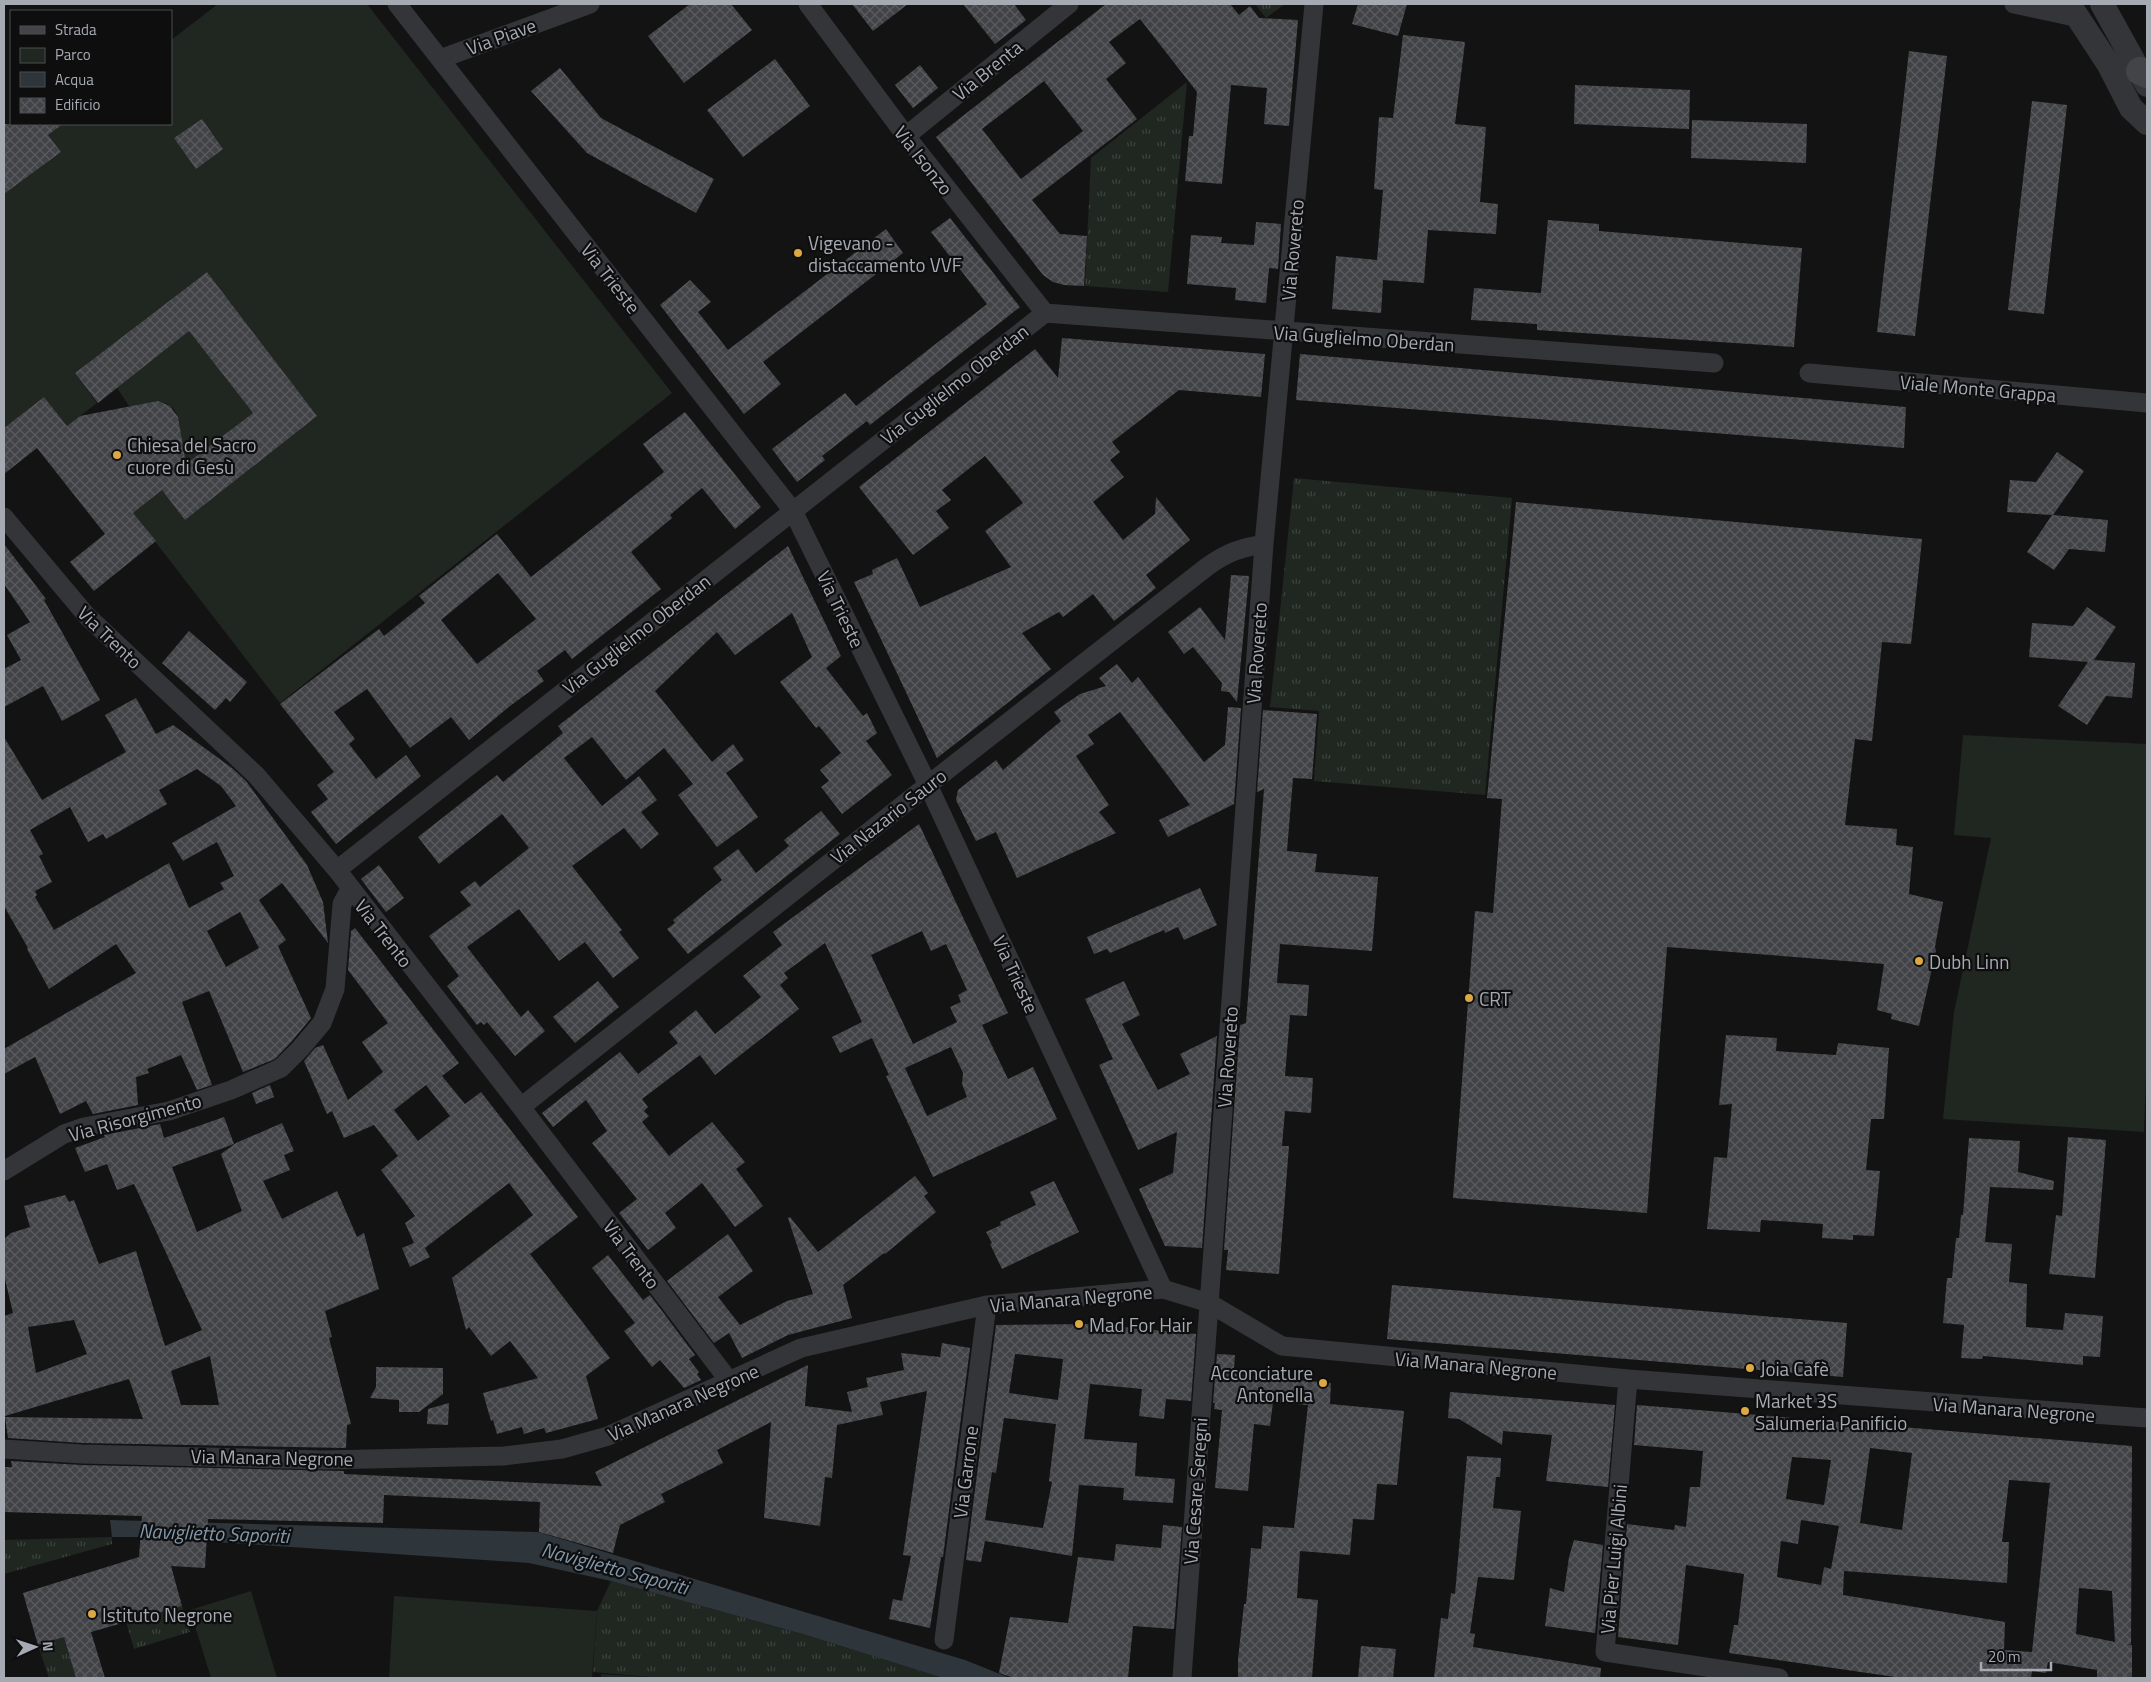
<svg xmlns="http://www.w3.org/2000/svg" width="2151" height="1682" font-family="'Titillium Web',sans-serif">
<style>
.grass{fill:url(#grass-tufts)}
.green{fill:#202620}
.water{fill:#2e353b}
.building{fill:url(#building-cross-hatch);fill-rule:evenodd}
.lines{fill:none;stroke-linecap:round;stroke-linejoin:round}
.minor{stroke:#343539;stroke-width:19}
.tertiary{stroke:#343539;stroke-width:24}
.secondary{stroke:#434448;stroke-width:28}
.poi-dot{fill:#dca843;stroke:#0e0e0f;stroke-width:2}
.labels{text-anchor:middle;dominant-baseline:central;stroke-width:4.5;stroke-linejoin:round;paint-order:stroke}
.street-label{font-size:19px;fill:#a6aab3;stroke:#0e0e0f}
.poi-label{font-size:19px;fill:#a6aab3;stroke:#0e0e0f;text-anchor:start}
.water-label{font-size:20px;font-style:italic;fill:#8197aa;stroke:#0e0e0f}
</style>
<defs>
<pattern id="grass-tufts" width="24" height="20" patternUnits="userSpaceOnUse" patternTransform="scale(1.25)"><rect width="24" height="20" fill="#202620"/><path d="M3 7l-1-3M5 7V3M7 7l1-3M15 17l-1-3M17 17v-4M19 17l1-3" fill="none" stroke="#3d433e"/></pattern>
<pattern id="building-cross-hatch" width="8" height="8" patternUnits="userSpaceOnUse" patternTransform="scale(1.25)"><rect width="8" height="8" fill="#424347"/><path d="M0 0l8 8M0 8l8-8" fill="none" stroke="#5a5b5f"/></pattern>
</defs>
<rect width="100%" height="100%" fill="#131314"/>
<!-- grass -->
<path class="grass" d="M1255 4H1285L1266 18Z
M1187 82 1168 292 1085 286 1091 158Z
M1294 478 1512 498 1485 795 1314 781 1319 711 1270 707Z
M112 1537V1544L4 1574V1540Z
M611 1581 806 1635 943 1678H662L593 1672 597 1611Z
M182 1606 190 1632 134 1649 126 1622Z
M64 1637 76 1678H49L38 1645Z"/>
<!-- green -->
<path class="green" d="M218 4H367L672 393 280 703 133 513 162 490 186 519 317 416 207 272 75 373 97 403 67 426 44 397 4 428V194L61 152 48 135 63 124H171V40Z
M189 331 253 413 180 469C179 455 182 432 178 418 172 395 147 401 133 412L117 388Z
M1963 735 2147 744V1050L2144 1132 1943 1119 1954 1012 1991 838 1954 835Z
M251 1591 277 1678H211L190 1610Z
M394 1596 597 1611 592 1678H389Z
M601 1674 662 1678H601Z"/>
<!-- water -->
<path class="water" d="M110 1520 538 1532 965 1660 1010 1678H943L806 1635 611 1581 529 1563 141 1537H112Z"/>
<!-- building -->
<path class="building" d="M690 4H731L752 30 684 83 648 36Z
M852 4H908L873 31Z
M963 4H1014L1026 20 995 44Z
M1106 4H1230L1239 15 1250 6 1259 18 1298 20 1289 126 1264 124 1267 88 1231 85 1222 184 1185 181 1189 136H1193L1197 92 1140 19 1109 42 1126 63 1106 79 1137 119 1032 200 1060 234 1087 236 1084 286 1064 285 1053 282 1043 275 936 137ZM1044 81 1083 131 1021 179 982 129Z
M1358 4H1407L1398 36 1352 24Z
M1403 35 1465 42 1455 124 1486 127 1480 202 1498 204 1496 234 1428 230 1424 283 1383 280 1381 313 1332 309 1336 256 1377 260 1383 190 1374 189 1379 117 1393 118Z
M1909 51 1947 56 1915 336 1877 332Z
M775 59 810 106 743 157 707 110Z
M920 65 938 88 913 108 895 85Z
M560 68 601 118 714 179 696 213 587 153 531 91Z
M1575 85 1690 90 1689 129 1574 124Z
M2032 101 2067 105 2044 314 2008 310Z
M202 119 223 149 196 169 174 138Z
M1692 120 1807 124 1806 163 1691 158Z
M4 124H63L48 135 61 152 4 194Z
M950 218 1020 307 870 425 867 421 822 456 825 460 797 482 772 449 845 393 856 406 987 304 931 232Z
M1548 220 1599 224V231L1802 248 1794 347 1537 330V324L1471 320 1474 288 1541 293Z
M1256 222 1281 224 1278 269 1269 268 1266 303 1235 300 1236 288 1187 284 1191 235 1222 237 1221 243 1254 245Z
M886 229 903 253 763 362 781 384 744 414 660 305 690 280 711 302 698 312 728 350Z
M207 272 317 416 185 520 162 490 133 513 156 541 94 591 70 562 105 534 37 448 4 474V428L44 397 67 426 80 416 158 401 170 406 178 417 186 464 253 413 189 331 98 403 75 373Z
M1062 338 1265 354 1261 397 1179 390 1112 442 1120 452 1110 460 1124 477 1093 502 1123 540 1155 514 1156 497 1190 540 1146 575 1156 588 1114 621 1093 594 1063 617 1059 612 1022 633 1051 669 937 758 854 582 873 574 872 570 897 558 920 607 1011 567 985 531 1023 503 985 456 942 490 951 500 936 511 949 528 913 555 859 487 1035 349 1058 378Z
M1300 354 1906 407 1904 448 1296 400Z
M685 412 761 507 735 529 702 488 670 515 672 518 631 552 661 589 572 659 565 650 537 671 544 681 510 706 469 740 451 717 410 748 367 689 334 712 355 739 349 744 376 779 406 755 421 776 336 844 311 812 328 799 317 785 334 772 280 704 379 629 384 636 425 603 419 596 497 534 531 577 664 472 643 444ZM498 573 536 619 477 664 441 620Z
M2057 452 2084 471 2053 515 2108 520 2105 552 2069 549 2054 570 2027 552 2052 515 2007 512 2010 480 2036 482Z
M1516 502 1922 539 1911 644 1882 642 1872 741 1855 739 1845 825 1897 829 1896 845 1913 847 1909 894 1943 902 1935 947 1936 951 1919 1026 1891 1019 1892 1014 1877 1010 1884 964 1667 947 1647 1213 1453 1198 1475 911 1493 913 1502 799 1487 798Z
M4 544 46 599 44 600 100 700 62 721 43 686 4 707V669L21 660 7 635 30 622 4 584Z
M788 546 841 656 826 668 863 716 867 713 877 733 866 741 892 775 842 814 821 787 829 781 820 770 841 753 819 726 816 728 780 682 812 657 792 613 735 655 717 632 655 691 712 762 733 744 744 760 726 773 758 817 717 847 678 795 693 784 664 748 626 780 592 737 564 758 602 806 639 776 657 800 641 812 659 834 641 849 624 828 572 866 622 930 619 932 639 958 613 978 585 942 559 961 519 909 467 947 521 1017 528 1010 545 1031 515 1056 487 1022 484 1025 481 1022 477 1025 447 986 459 976 429 936 471 905 460 892 475 881 480 887 529 848 502 814 439 864 418 837 497 775 503 782 563 733 558 726Z
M1231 575 1249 576 1237 702 1229 692 1221 691 1222 683 1193 647 1184 654 1168 632 1200 607 1225 640Z
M2087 607 2116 627 2094 660 2135 663 2132 698 2106 696 2087 725 2058 706 2088 662 2029 657 2032 623 2073 626Z
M189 631 247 682 230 702 226 698 215 710 162 663Z
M1117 664 1132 683 1138 677 1204 762 1225 745 1228 707 1241 708 1234 804 1168 837 1159 820 1190 805 1120 712 1088 735 1094 744 1076 756 1109 805 1099 812 1116 833 1017 878 996 832 976 841 956 800 958 790 996 760 1003 770 1061 721 1054 712 1080 694 1106 686 1099 678Z
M136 698 156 734 173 725 232 768 246 781 307 865 323 902 328 943 282 883 259 900 286 940 278 946 311 1018 292 1041 275 1059 243 1072 209 991 182 1002 212 1085 197 1090 181 1055 147 1069 149 1073 136 1077 138 1105 93 1114 86 1101 60 1114 35 1057 4 1074V1049L136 973 116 944 49 989 27 949 28 948 4 906V737L42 800 126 752 105 715ZM197 769 221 786 236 806 172 843 183 861 217 842 234 876 220 883 224 889 189 908 169 863 54 930 35 897 37 895 35 891 52 882 39 856 43 854 30 830 70 807 88 842 103 834 106 839 167 804 159 790ZM240 912 259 948 226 967 207 931Z
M1263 710 1317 714 1312 779 1293 778 1287 851 1317 854 1315 872 1378 877 1372 951 1280 944 1277 983 1309 985 1307 1016 1290 1015 1285 1076 1313 1078 1311 1113 1285 1111 1282 1146H1289L1279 1274 1226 1270 1228 1250H1224L1240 1025 1246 1023 1264 789 1257 792Z
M821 811 840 834 688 954 667 929 675 923 673 920 722 880 713 868 738 849 756 873 789 846 784 840Z
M919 824 1008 1013 982 1025 1008 1079 1033 1067 1057 1119 933 1177 886 1076 889 1075 872 1038 840 1053 832 1037 862 1022 825 943 784 973 788 978 780 985 799 1009 715 1075 700 1055 642 1099 648 1107 644 1111 649 1116 642 1122 669 1156 712 1122 745 1162 736 1169 763 1206 735 1227 702 1183 665 1213 676 1228 648 1250 619 1213 637 1199 592 1143 607 1131 586 1100 553 1127 542 1113 620 1052 638 1074 678 1043 669 1032 696 1010 715 1034 761 997 743 976 782 945 773 932ZM922 931 931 951 946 944 967 990 958 995 961 1002 950 1007 957 1022 913 1044 871 955ZM951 1047 963 1073 962 1084 967 1097 927 1116 905 1068Z
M379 865 404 898 386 912 361 879Z
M1200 888 1217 925 1184 940 1178 927 1165 933 1164 930 1110 953 1107 949 1094 954 1087 937Z
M355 928 459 1063 442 1076 465 1104 481 1092 578 1217 530 1254 610 1358 586 1376 598 1419 546 1433 544 1428 524 1434 522 1427 497 1434 493 1420 491 1421 483 1393 538 1378 510 1341 491 1356 469 1327 466 1330 452 1278 533 1215 509 1183 425 1248 430 1257 410 1267 402 1248 414 1243 405 1223 415 1216 381 1170 398 1156 374 1125 344 1138 332 1111 327 1114 304 1061 315 1048 323 1045 348 1100 383 1072 362 1042 388 1023 348 970 351 931ZM426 1085 450 1116 418 1141 394 1110Z
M598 981 619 1007 575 1043 553 1017Z
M1124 981 1140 1015 1122 1024 1158 1090 1190 1074 1180 1054 1217 1036 1202 1248 1165 1246 1139 1189 1173 1173 1177 1132 1138 1150 1099 1065 1113 1059 1085 999Z
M1726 1035 1777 1038 1776 1051 1836 1055 1838 1043 1889 1048 1884 1119H1871L1866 1170 1880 1171 1874 1236 1853 1235V1240L1822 1238 1823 1224 1761 1220 1760 1232 1707 1229 1714 1157 1727 1158 1732 1104 1719 1105Z
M270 1085 274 1097 256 1104 252 1093Z
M224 1117 234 1144 172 1167 197 1232 242 1211 221 1154 236 1143 282 1123 294 1151 284 1155 290 1170 263 1181 282 1219 337 1191 357 1237 364 1233 379 1289 325 1311 332 1337 329 1338 351 1424 347 1425 346 1448 82 1443 8 1438 5 1417 143 1419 129 1379 5 1416 4 1316 13 1313 4 1275V1239L11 1233 30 1227 24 1206 65 1195 69 1202 74 1200 99 1264 136 1251 165 1346 202 1330 134 1184 117 1190 107 1164 85 1172 75 1148 105 1137 104 1135 160 1124 164 1138ZM74 1320 87 1354 36 1373 28 1327ZM210 1356 219 1405H181L171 1371Z
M2068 1137 2106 1140 2095 1278 2049 1274 2056 1215 2062 1216Z
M1969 1138 2020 1141 2018 1172 2054 1181 2053 1190 1990 1187 1985 1242 2012 1244 2009 1282 2027 1284 2026 1327 2063 1330 2065 1313 2103 1316 2100 1357 2083 1356V1365L1983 1356 1982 1359 1961 1358 1964 1325 1943 1323 1947 1278H1952L1956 1238H1959L1961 1215H1963Z
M915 1176 928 1193 924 1196 936 1212 885 1254 884 1253 843 1285 852 1318 788 1335 742 1358 729 1333 714 1343 667 1281 728 1234 753 1271 718 1297 740 1325 787 1301 813 1294 788 1218 790 1217 818 1252Z
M1054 1181 1079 1232 1002 1269 990 1244 992 1243 986 1232 1001 1225 1000 1222 1036 1205 1030 1192Z
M608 1255 643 1300 650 1295 695 1355 689 1359 699 1372 697 1374 701 1380 684 1388 660 1360 652 1367 624 1331 635 1323 592 1268Z
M1392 1285 1847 1323 1843 1377 1387 1339Z
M1091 1324 1196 1334 1191 1401 1166 1399 1164 1419 1139 1416 1142 1389 1090 1384 1084 1439 1137 1443 1135 1476 1175 1479 1173 1503 1123 1500 1124 1488 1079 1485 1072 1556 985 1541 981 1562 966 1560 996 1325ZM1015 1354 1063 1359 1058 1400 1009 1393ZM1004 1418 1056 1424 1049 1481 1052 1482 1043 1528 985 1520 992 1472 996 1473Z
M942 1343 970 1348 943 1557H941L930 1628 889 1619 893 1599 902 1601 911 1556 903 1555 927 1391 880 1402 883 1415 837 1425 832 1478 825 1477 820 1526 764 1518 771 1422 717 1450 723 1463 661 1494 665 1502 620 1525 613 1553 539 1532 540 1502 384 1495 383 1523 208 1519 205 1568 171 1566 182 1606 91 1632 105 1678H76L64 1637 38 1645 23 1593 139 1557 142 1516 4 1512V1467H12L11 1461 82 1465 344 1471V1474L602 1486 595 1472 808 1365 805 1406 852 1412 847 1392 868 1387 866 1378 904 1370 901 1353 940 1357Z
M1217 1354 1235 1355 1234 1368H1236V1374L1331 1383 1330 1404 1404 1411 1397 1485 1377 1484 1374 1520 1353 1519 1350 1555 1300 1551 1297 1598 1318 1600 1312 1678H1238V1659L1244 1604H1246L1251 1548 1261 1549 1263 1526 1294 1528 1308 1405 1273 1402 1270 1426 1254 1424 1248 1491 1215 1488 1222 1410 1214 1409 1215 1403H1213Z
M376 1367 443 1368V1394L419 1412H399V1400L370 1398 376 1387Z
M1450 1392 1615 1405 1608 1487 1546 1481 1552 1435 1503 1431 1502 1445 1459 1419 1448 1418Z
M449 1403 448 1425 427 1424 428 1409Z
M1637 1405 2132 1446 2131 1644H2127L2132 1645V1678H2097V1670L2048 1662 2046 1673 2032 1671 2031 1678H1902L1729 1653 1734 1625H1738L1744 1574 1686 1565 1678 1645 1618 1637 1627 1524 1674 1530 1675 1525 1686 1527 1690 1487H1700L1703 1451 1634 1445ZM1870 1448 1912 1453 1902 1530 1860 1523ZM1792 1457 1831 1460 1824 1505 1786 1499ZM2009 1480 2050 1483 2032 1652 2004 1650 2005 1622 1843 1595 1844 1571 2007 1583 2009 1542H2002ZM1801 1520 1839 1526 1831 1569 1824 1567 1821 1585 1777 1577 1781 1541 1798 1544ZM2079 1588 2112 1591 2115 1642 2076 1634Z
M1467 1456 1501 1458 1500 1477H1496L1493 1508 1521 1511 1514 1580 1478 1577 1470 1633 1475 1634 1473 1647 1601 1668 1600 1678H1434L1441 1618 1448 1619 1451 1593 1455 1594Z
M1163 1525 1182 1527 1174 1629 1133 1626 1128 1678H1014L999 1673 1010 1617 1068 1623 1078 1557 1114 1561 1116 1544 1161 1548Z
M1574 1540 1603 1545 1595 1633 1545 1626 1550 1588 1564 1592 1569 1557Z
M1361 1646 1396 1649 1393 1678H1358Z"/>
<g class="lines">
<!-- minor -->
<path class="minor" d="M397 4 793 511 928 785 1163 1289
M808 4 906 136 1045 313
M2014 4 2079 18
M440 59 590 4
M906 136 1069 4
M1809 373 2147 403
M4 517 87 616 256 775 337 870 521 1107 730 1382
M337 870 1045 313 1714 363
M521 1107 928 785 1208 566C1228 552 1240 548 1264 544
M4 1171 64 1134 84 1127 169 1111 231 1090 281 1068 300 1049 322 1023 335 989 342 904 350 889
M1628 1379 1605 1652 1779 1678
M4 1449 82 1454 324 1460 504 1456 562 1449 608 1436 801 1348 987 1305 1163 1289 1209 1303 1282 1346 1628 1379 2147 1418
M944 1640 987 1305
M1182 1678 1264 544 1314 4"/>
<!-- tertiary -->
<path class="tertiary" d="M2069 4 2109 65 2131 108 2147 123
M2102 4 2147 85"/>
<!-- secondary -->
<path class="secondary" d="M2140 71 2147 74"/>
</g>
<!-- markers -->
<g class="poi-dot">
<circle cx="798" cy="253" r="5"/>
<circle cx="117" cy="455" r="5"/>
<circle cx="1919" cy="961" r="5"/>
<circle cx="1469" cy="998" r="5"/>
<circle cx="1079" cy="1324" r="5"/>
<circle cx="1750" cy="1368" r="5"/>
<circle cx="1323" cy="1383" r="5"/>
<circle cx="1745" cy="1411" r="5"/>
<circle cx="92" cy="1614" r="5"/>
</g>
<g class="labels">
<!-- street labels -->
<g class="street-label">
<text transform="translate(501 36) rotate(-20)">Via Piave</text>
<text transform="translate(987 70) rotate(-39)">Via Brenta</text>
<text transform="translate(924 160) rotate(52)">Via Isonzo</text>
<text transform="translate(1292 250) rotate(-85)">Via Rovereto</text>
<text transform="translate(611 278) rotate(52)">Via Trieste</text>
<text transform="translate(1364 338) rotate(4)">Via Guglielmo Oberdan</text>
<text transform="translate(954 384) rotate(-38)">Via Guglielmo Oberdan</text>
<text transform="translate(1978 388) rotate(5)">Viale Monte Grappa</text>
<text transform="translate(841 609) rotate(64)">Via Trieste</text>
<text transform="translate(636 634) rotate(-38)">Via Guglielmo Oberdan</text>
<text transform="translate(110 637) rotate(44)">Via Trento</text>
<text transform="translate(1256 653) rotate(-86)">Via Rovereto</text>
<text transform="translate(888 816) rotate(-38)">Via Nazario Sauro</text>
<text transform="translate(384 933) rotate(52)">Via Trento</text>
<text transform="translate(1016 974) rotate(65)">Via Trieste</text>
<text transform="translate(1227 1057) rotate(-86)">Via Rovereto</text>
<text transform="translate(135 1117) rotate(-15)">Via Risorgimento</text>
<text transform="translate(632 1254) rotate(53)">Via Trento</text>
<text transform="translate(1071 1298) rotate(-5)">Via Manara Negrone</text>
<text transform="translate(1476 1365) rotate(5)">Via Manara Negrone</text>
<text transform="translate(683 1402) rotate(-24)">Via Manara Negrone</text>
<text transform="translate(2014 1409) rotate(4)">Via Manara Negrone</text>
<text transform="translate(272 1457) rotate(1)">Via Manara Negrone</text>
<text transform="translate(965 1472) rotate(-83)">Via Garrone</text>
<text transform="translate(1195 1491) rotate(-86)">Via Cesare Seregni</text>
<text transform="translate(1613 1559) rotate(-85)">Via Pier Luigi Albini</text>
</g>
<!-- poi labels -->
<g class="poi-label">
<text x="808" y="242">Vigevano -<tspan x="808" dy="22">distaccamento VVF</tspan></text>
<text x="127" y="444">Chiesa del Sacro<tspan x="127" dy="22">cuore di Gesù</tspan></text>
<text x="1929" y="961">Dubh Linn</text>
<text x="1479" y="998">CRT</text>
<text x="1089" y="1324">Mad For Hair</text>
<text x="1760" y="1368">Joia Cafè</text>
<text x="1313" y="1372" text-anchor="end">Acconciature<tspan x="1313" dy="22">Antonella</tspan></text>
<text x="1755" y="1400">Market 3S<tspan x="1755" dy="22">Salumeria Panificio</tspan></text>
<text x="102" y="1614">Istituto Negrone</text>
</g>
<!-- water labels -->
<g class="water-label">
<text transform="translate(214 1533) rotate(2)">Naviglietto Saporiti</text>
<text transform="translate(615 1568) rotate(15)">Naviglietto Saporiti</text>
</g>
</g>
<!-- border -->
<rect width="2151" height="1682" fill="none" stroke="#a6aab3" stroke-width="10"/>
<!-- legend -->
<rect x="10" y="10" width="162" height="115" fill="#0e0e0f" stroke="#4b4c51"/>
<rect x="20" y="26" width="25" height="8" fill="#434448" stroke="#4b4c51"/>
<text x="55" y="35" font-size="15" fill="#a6aab3">Strada</text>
<rect x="20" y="48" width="25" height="15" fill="#202620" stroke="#4b4c51"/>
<text x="55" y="60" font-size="15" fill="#a6aab3">Parco</text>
<rect x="20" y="72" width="25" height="15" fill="#2e353b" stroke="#4b4c51"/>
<text x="55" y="85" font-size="15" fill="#a6aab3">Acqua</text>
<rect x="20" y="98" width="25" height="15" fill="url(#building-cross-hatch)" stroke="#4b4c51"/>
<text x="55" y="110" font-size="15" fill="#a6aab3">Edificio</text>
<!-- north arrow -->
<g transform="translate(35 1647) rotate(87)" stroke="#0e0e0f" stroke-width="4" paint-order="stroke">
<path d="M0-4L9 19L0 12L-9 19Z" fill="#a6aab3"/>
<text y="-8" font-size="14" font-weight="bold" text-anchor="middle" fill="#a6aab3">N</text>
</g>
<!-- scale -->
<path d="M1981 1662v8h70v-8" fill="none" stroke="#a6aab3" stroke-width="2.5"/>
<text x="1988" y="1662" font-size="15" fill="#a6aab3" stroke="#0e0e0f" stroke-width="4" paint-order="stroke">20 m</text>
</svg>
